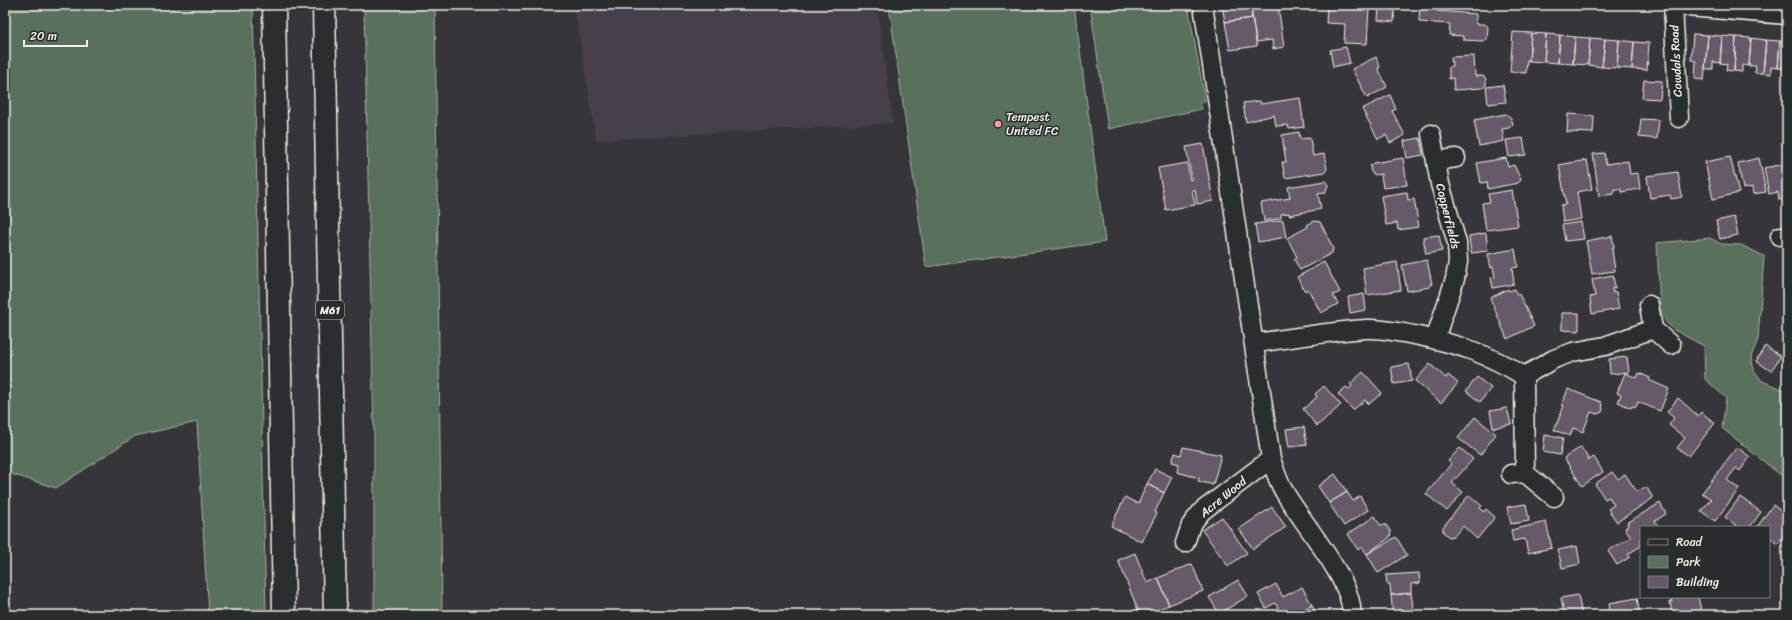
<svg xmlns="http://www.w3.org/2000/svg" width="1792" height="620" font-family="Sriracha,sans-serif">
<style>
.built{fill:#444148}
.green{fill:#59705c;stroke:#a6b0a2}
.building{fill:#665a6a;stroke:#f4f1e8}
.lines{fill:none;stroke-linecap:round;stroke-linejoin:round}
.minor-casing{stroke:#f4f1e8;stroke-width:21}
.tertiary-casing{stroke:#f4f1e8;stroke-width:25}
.motorway-casing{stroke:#f4f1e8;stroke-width:25}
.minor{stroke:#2a2d2e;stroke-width:18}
.tertiary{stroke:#2a2d2e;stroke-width:22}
.motorway{stroke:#2a2d2e;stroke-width:22}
.poi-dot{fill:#ff9aa2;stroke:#2a2d2e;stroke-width:1.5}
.labels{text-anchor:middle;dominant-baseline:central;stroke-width:3;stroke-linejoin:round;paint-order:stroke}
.shield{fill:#2a2d2e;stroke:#b7b6b0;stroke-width:1}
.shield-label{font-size:11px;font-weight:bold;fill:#f4f1e8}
.street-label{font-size:12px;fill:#f4f1e8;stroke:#2a2d2e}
.poi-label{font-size:12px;fill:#f4f1e8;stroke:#2a2d2e;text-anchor:start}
</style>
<rect width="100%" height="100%" fill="#36363a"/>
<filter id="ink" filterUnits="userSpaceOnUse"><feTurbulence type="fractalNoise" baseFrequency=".025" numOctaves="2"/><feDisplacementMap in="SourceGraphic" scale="8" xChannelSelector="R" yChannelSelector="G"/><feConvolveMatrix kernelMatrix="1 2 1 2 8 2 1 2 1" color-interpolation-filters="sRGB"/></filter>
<g filter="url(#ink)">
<!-- built -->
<path class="built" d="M574 5H877L893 123 596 140Z"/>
<!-- green -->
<path class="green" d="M5 5H253L266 615H208L197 422 135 436 56 488 5 472Z
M364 5H435L442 615H374V434Z
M889 5H1074L1105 242 926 267Z
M1090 5H1188L1205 101 1200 102 1202 109 1108 129Z
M1710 238 1721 244 1741 245 1764 256 1758 339 1751 357 1754 370 1762 381 1787 391V475L1782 476 1722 428 1726 398 1705 379 1704 346 1674 330 1666 322 1660 310 1657 243Z"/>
<!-- building -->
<path class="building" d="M1222 5H1251L1252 18 1225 22Z
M1278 5 1284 47 1273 49 1272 40 1256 42 1251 8Z
M1379 5 1395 6 1394 22 1378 20Z
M1420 5 1437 6V11L1476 14V24H1485L1488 27 1487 39 1483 41 1463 40V36L1449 35 1450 24 1419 22Z
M1327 6 1369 8 1367 44 1344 43 1345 24 1326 23Z
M1252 18 1257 46 1230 50 1225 22Z
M1513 32 1531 33 1529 61 1527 60 1526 73 1510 72Z
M1531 33 1546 34 1544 62 1529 61Z
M1546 34 1560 35 1558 63 1544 62Z
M1693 34 1708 35 1704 80 1695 79 1696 61 1691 60Z
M1560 35 1575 37 1573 64 1558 63Z
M1708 35 1722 36 1720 63 1713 62V69H1705Z
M1722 36 1736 37 1734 71 1726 70 1727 64 1720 63Z
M1575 37 1590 38 1588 65 1573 64Z
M1736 37 1751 38 1749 66 1742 65V72L1734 71Z
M1590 38 1605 39 1602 67 1588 65Z
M1751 38 1766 40 1763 73H1755L1756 66H1749Z
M1605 39 1619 40 1617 68 1602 67Z
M1619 40 1634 42 1632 69 1617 68Z
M1766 40 1780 41 1778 68 1771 67V74L1763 73Z
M1780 41H1787V75H1784L1785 68H1778Z
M1634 42 1649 43 1647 70 1632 69Z
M1346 47 1350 63 1333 67 1330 50Z
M1474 56 1475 76H1483L1486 79V85L1483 88 1454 90 1453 78 1449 79V67L1452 66 1451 57Z
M1376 57 1380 67 1378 68 1387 87 1367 98 1352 69Z
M1644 80 1662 81 1660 99 1642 98Z
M1503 85 1506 102 1488 104 1486 87Z
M1390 95 1396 109 1392 111 1405 135 1390 143 1386 135 1378 139 1362 109Z
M1300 98 1304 127 1289 129 1288 125 1276 126 1274 115 1246 122 1243 103 1260 101 1261 104Z
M1506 114 1511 118 1513 124 1509 128 1502 129 1504 141 1479 146 1474 120Z
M1568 114 1594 116 1593 133 1567 132Z
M1641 119 1659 120 1657 139 1639 137Z
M1299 132 1300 139 1310 138 1313 156 1324 154 1327 169 1325 172 1285 178 1282 162H1286L1282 135Z
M1420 138 1423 155 1407 158 1404 141Z
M1523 138 1526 155 1509 157 1506 140Z
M1203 144 1213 201 1197 204 1195 189 1192 190 1195 205 1166 210 1158 168 1187 163 1190 180 1192 179 1186 147Z
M1604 153 1606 164 1628 161 1630 174 1638 173 1640 189 1621 192V189H1614V194L1599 196 1593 154Z
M1730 157 1739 193 1713 199 1705 162Z
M1403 158 1407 185 1383 188 1381 174 1375 175 1371 172 1370 166 1373 163Z
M1506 158 1508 167 1514 165 1521 180 1518 183 1488 189 1487 182 1481 183 1477 163Z
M1759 158 1766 192 1753 194 1752 187 1743 189 1738 163Z
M1587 160 1592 189 1577 192 1581 219 1563 222 1561 205 1566 204 1559 165Z
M1785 164 1787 174V198L1779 200 1778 192 1769 194 1764 168Z
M1678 172 1682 197 1671 199 1670 195 1650 198 1647 176Z
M1325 181 1328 185 1325 193 1318 194 1321 209 1289 215V213L1281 214V218L1264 221 1261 203 1290 198 1288 187Z
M1512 190 1518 226 1486 230 1482 203 1490 202 1488 194Z
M1407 192 1408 200 1414 199 1419 227 1398 230 1397 223 1386 225 1381 196Z
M1734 217 1738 235 1720 239 1716 221Z
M1283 220 1286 237 1258 242 1255 224Z
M1314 221 1320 222 1333 248 1332 253 1300 270 1294 259 1297 257 1287 238 1308 227 1307 225Z
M1581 222 1584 239 1565 241 1562 225Z
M1486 233 1488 251 1471 253 1469 236Z
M1439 235 1442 251 1426 254 1423 237Z
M1612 236 1614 248 1612 249 1615 271 1592 274 1586 241Z
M1515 249 1518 267 1512 268 1514 284 1493 288 1491 278 1495 277 1493 267 1491 268 1488 254Z
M1427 260 1432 284H1430V287L1407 291 1402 265Z
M1324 262 1340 292 1333 295 1338 304 1321 313 1308 289 1305 291 1297 277Z
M1397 262 1401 290 1367 295 1363 268Z
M1613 275 1615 288H1612L1613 293 1616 292 1619 309 1592 314 1590 297 1595 296 1592 279Z
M1508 289 1509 291 1515 289 1517 295 1519 294 1534 326 1507 339 1490 298Z
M1364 294 1366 310 1350 313 1348 297Z
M1562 313H1579V331L1562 330Z
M1765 346 1781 356 1771 371 1756 361Z
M1627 357 1629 372 1610 374 1609 359Z
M1409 364 1412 381 1394 384 1391 367Z
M1430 364 1446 378 1448 375 1458 383 1441 403 1415 381Z
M1363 372 1382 393 1369 404 1365 400 1353 410 1338 394 1346 387 1349 389 1352 386 1350 384Z
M1625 373 1637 378 1639 373 1650 378 1649 380 1669 389 1660 411 1638 402 1636 407 1632 406 1631 408 1618 402 1621 395 1617 393Z
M1477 377 1491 388 1480 402 1466 391Z
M1324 386 1341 405 1317 426 1303 409 1317 397 1315 394Z
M1568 389 1601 402 1603 409 1602 412 1597 414 1591 412 1583 432 1573 428 1570 436 1554 430 1564 406 1562 405Z
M1678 398 1698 416 1701 412 1715 423 1689 456 1677 448 1685 438 1669 425 1674 418 1667 412Z
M1507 408 1511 424 1493 428 1490 411Z
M1475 417 1496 434 1480 455 1458 438Z
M1304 427 1307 445 1289 447 1286 429Z
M1545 435 1563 438 1560 455 1543 452Z
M1183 447 1221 455 1213 485 1198 481 1199 478 1177 472 1179 464 1172 462 1175 453 1181 455Z
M1581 447 1589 460 1594 457 1603 472 1582 486 1564 458Z
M1737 447 1750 457 1740 471 1736 468 1727 480 1739 489 1715 521 1701 511 1711 499 1702 493Z
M1460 448 1473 459 1452 483 1463 492 1447 511 1426 494 1451 464 1448 461Z
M1155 469 1172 477 1164 493 1147 484Z
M1612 472 1618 479 1625 474 1637 492 1643 488H1647L1653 498 1617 522 1608 509 1614 505 1609 497 1605 499 1595 484Z
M1335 474 1347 492 1329 503 1318 486Z
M1147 484 1164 493 1155 512 1157 513 1142 542 1111 526 1125 497 1138 504Z
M1347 492 1353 501 1360 496 1368 510 1344 526 1329 503Z
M1469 495 1482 506 1480 508 1484 512 1486 509 1495 517 1477 539 1463 526 1454 536 1449 537 1443 532V527Z
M1740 497 1761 512 1750 527H1738L1725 517Z
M1660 503 1666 514 1655 521 1658 527H1641V546L1628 554 1630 557 1617 565 1608 551 1631 537 1625 528 1628 526 1627 523Z
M1526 504 1529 521 1511 524 1507 507Z
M1773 505 1787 516V531L1778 544 1769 537V527H1757Z
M1272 507 1286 527 1253 549 1239 529Z
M1375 516 1380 525H1386L1391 532 1390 537 1367 554 1362 547 1358 550 1348 534Z
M1222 517 1247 553 1228 566 1202 530Z
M1546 522 1552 548 1528 553 1525 539 1513 541 1511 530Z
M1396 537 1407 555 1378 573 1367 554Z
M1577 546 1580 564 1562 568 1558 550Z
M1135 553 1147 583 1158 578 1169 605 1143 615H1140L1118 560Z
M1192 564 1203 591 1169 605 1158 578Z
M1419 573 1420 583 1411 584V593L1391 595 1390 584H1387L1386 575Z
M1238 580 1248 596 1219 614 1209 597Z
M1276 584 1283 597 1302 587 1312 605 1294 615H1282L1275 603 1266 608 1258 594Z
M1411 593 1414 615H1393L1391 595Z
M1578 595 1582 615H1564L1561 598Z
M1682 597H1698L1702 615H1663L1672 613 1670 602H1673L1672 599Z
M1637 598 1640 615H1603L1602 611 1610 610 1609 603Z
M1312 605 1318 615H1294Z"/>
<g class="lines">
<defs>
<path id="minor" d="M1203 5 1271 459C1275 471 1278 482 1285 493 1301 521 1356 585 1351 615
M1673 5 1679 118
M1431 134 1440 184 1457 243 1458 262 1455 279 1435 339
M1436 161 1456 158
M1780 236H1787
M1649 305 1653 329 1671 345
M1254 343C1291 339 1329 331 1366 329 1382 328 1398 332 1414 335 1458 344 1486 353 1524 376L1554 359 1573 352 1605 346 1653 329
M1524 376 1525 473
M1511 474 1525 473 1554 497
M1185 543 1191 525 1202 511 1271 459"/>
<path id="tertiary" d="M1688 5 1787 13"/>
<path id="motorway" d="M274 5 284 615
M324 5 335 615"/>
</defs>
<!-- minor casing -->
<use href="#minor" class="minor-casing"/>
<!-- tertiary casing -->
<use href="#tertiary" class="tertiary-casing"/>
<!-- motorway casing -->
<use href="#motorway" class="motorway-casing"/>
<!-- minor -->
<use href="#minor" class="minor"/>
<!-- tertiary -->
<use href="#tertiary" class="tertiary"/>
<!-- motorway -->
<use href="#motorway" class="motorway"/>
</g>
</g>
<!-- markers -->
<circle class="poi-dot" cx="998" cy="124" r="4"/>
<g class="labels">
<!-- shield labels -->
<rect class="shield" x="316" y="301" width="28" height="18" rx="3"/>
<g class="shield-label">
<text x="330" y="310">M61</text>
</g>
<!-- street labels -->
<g class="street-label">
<text transform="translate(1676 61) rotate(-93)">Cowdals Road</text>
<text transform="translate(1448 216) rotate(76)">Copperfields</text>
<text transform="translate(1223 497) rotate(-39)">Acre Wood</text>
</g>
<!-- poi labels -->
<g class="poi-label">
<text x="1006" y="117">Tempest<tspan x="1006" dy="14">United FC</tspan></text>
</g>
</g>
<!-- margin -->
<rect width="1792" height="620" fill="none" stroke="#2a2d2e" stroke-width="20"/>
<rect x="10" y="10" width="1772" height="600" fill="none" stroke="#f4f1e8" stroke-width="1.5" filter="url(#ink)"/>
<!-- legend -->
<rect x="1640" y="526" width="130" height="72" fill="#2a2d2e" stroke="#7b7b78"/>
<rect x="1648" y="539" width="20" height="6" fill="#2a2d2e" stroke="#7b7b78"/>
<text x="1676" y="546" font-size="12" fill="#f4f1e8">Road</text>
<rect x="1648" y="556" width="20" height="12" fill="#59705c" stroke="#7b7b78"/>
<text x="1676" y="566" font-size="12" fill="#f4f1e8">Park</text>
<rect x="1648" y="576" width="20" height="12" fill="#665a6a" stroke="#7b7b78"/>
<text x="1676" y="586" font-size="12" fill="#f4f1e8">Building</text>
<!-- scale -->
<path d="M24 40v6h63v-6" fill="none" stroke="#f4f1e8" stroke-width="2"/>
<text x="30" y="40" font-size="12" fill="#f4f1e8" stroke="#2a2d2e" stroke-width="3" paint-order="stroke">20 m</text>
</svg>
